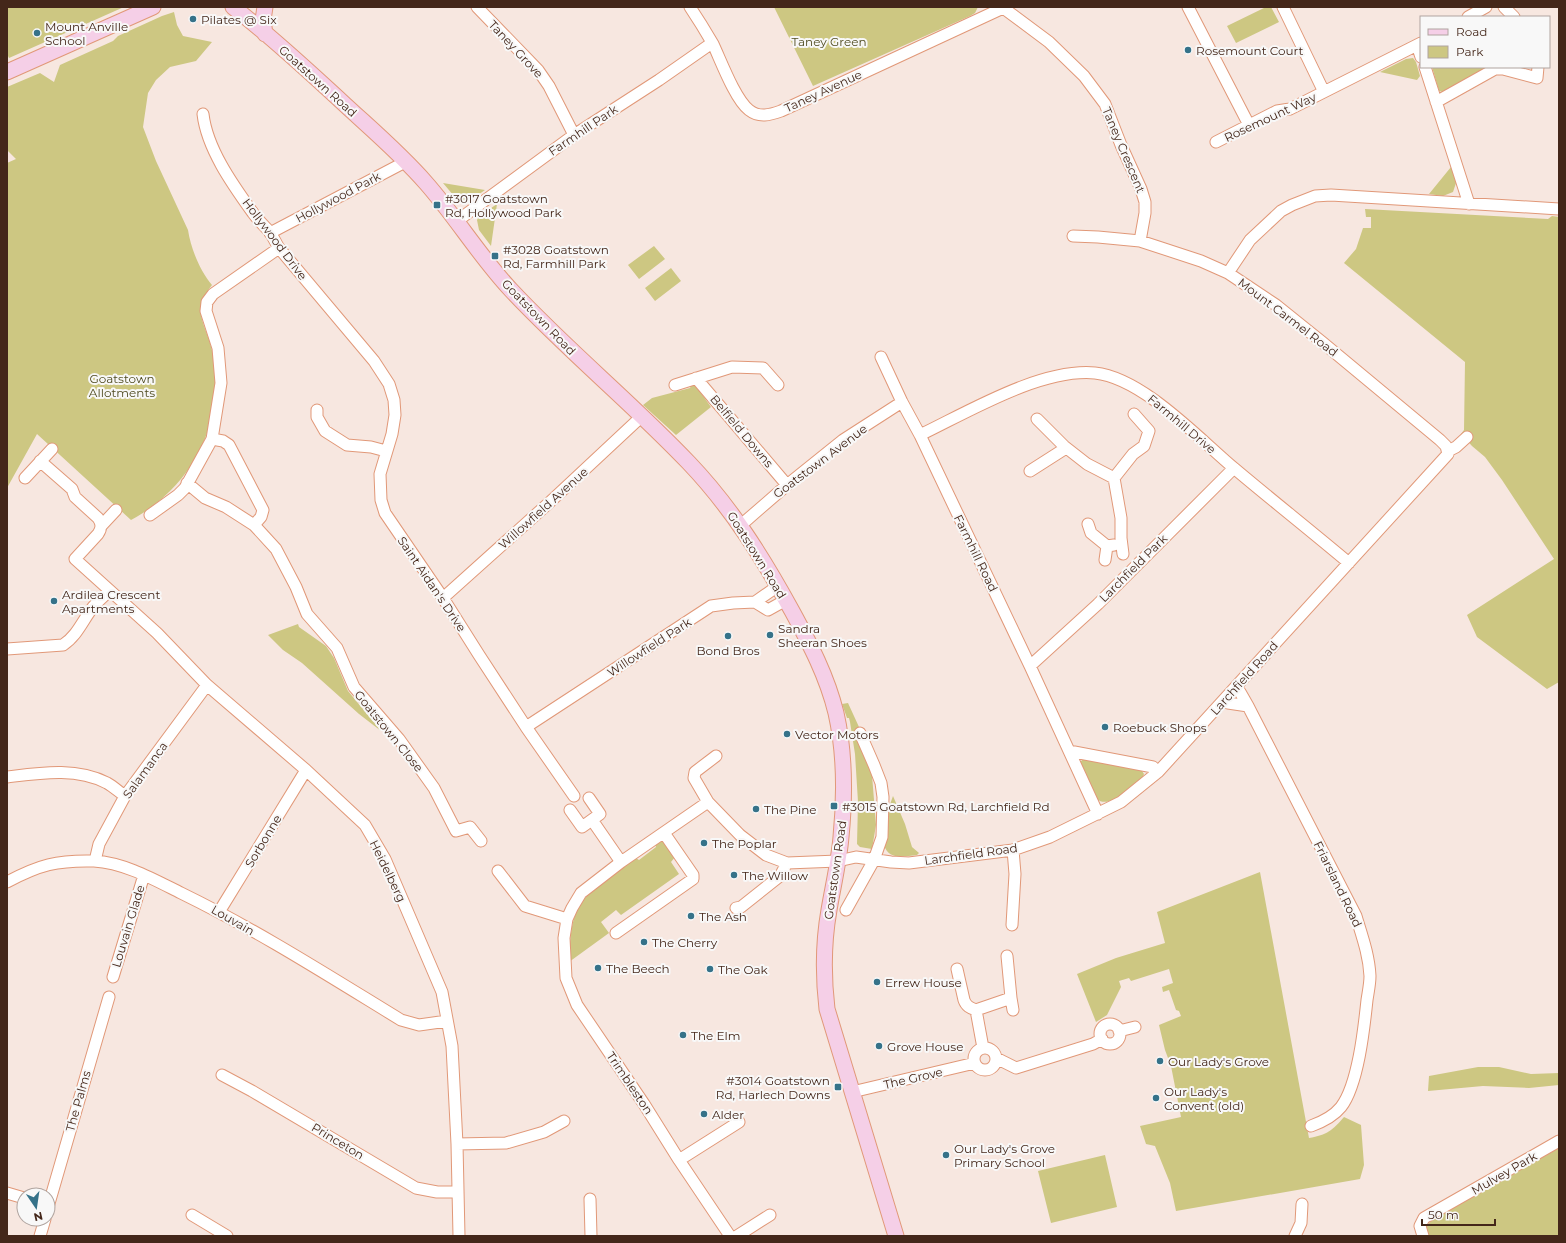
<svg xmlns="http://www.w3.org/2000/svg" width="1566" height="1243" font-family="Montserrat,sans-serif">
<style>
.green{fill:#cdc782}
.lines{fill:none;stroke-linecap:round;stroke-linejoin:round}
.street-casing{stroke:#e19878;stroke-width:13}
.secondary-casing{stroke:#e19878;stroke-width:17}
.street{stroke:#fff;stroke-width:11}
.secondary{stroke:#f5cfe7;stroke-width:15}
.poi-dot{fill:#357289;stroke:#f8f8f8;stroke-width:1.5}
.labels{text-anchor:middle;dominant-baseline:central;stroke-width:4;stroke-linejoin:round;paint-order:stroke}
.poi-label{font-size:12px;fill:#44271a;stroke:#f8f8f8;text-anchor:start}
.park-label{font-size:12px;fill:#4f4b20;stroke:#f8f8f8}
.street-label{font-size:12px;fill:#44271a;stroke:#f8f8f8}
</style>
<rect width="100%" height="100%" fill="#f7e7e0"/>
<!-- green -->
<path class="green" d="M7 7H124L9 58 7 54Z
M774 7H978L975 13 970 16 813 86Z
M1266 7H1271L1279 22 1236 43 1227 26Z
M174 12 177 25 183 36 212 42 196 61 170 67 156 80 148 93 143 127 156 161 188 230C191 249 200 271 212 285 189 313 208 325 213 355 226 423 191 488 131 520L37 434 7 488V163L16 159 7 150V87L40 73 54 82 60 65 113 41 118 36 162 16Z
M1413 58 1416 62 1420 76 1417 80 1380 72 1406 59Z
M1432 67H1487L1446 93 1439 91Z
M1451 167 1456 183 1453 192 1443 196 1429 194Z
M443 183 485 190 468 202H459Z
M497 204 491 246 479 230 477 220 479 216Z
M1365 209 1548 219 1552 216 1559 217V682L1547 689 1477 637 1467 615 1554 559 1502 480 1485 457 1472 446 1461 434 1464 430 1465 362 1344 263 1356 249 1363 228H1371V217H1366Z
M654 246 665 259 639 279 628 265Z
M671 268 681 281 655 301 645 288Z
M692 383 698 384 701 393 711 407 676 435 643 405 652 398 690 388Z
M298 624 299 627 326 646 334 658 348 691 381 731 359 714 302 663 283 650 268 635Z
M848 703 859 727 856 732V738L872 775 876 825 872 849 860 847 857 844 858 802 855 754 850 722 849 718H847L842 704Z
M1085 758 1138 769 1142 771 1144 774 1142 779C1132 786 1109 810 1097 799 1091 792 1085 774 1080 765L1081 761Z
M893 796 905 824 912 847 919 853 917 855C904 856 889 861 884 845L888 810Z
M658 842H663L675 857 671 862 679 874 621 915 616 910 601 922 609 933 569 962C570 944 570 924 578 908 588 889 619 871 636 858L639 860 656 847 655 844Z
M1260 872 1309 1138C1327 1135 1333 1130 1344 1117L1361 1125 1364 1165 1360 1179 1176 1211 1170 1183 1155 1146 1146 1144 1140 1126 1181 1117 1171 1066 1165 1050 1159 1025 1181 1016 1179 1011 1176 1010 1169 990 1163 992 1162 987 1173 983 1169 969 1131 981 1129 978 1119 981 1121 987 1107 1015 1096 1022 1077 974 1116 958 1165 943 1157 912Z
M1478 1067H1499L1531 1074 1559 1073V1085L1529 1088 1483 1086 1428 1091 1429 1076Z
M1559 1148V1236H1429L1426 1226 1432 1220Z
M1105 1155 1117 1207 1051 1223 1038 1171Z"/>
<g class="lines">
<defs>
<path id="street" d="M477 7 538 70 549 86 574 135
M690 7C698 19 706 32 713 44 721 61 735 99 749 110 759 118 770 115 781 111L1003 8
M1002 7 1049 42 1084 76 1105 104 1121 145 1141 189 1145 202V213L1140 241
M1188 7 1249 125
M1283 7 1324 92
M1504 7 1514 17
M1468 17 1486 7
M1417 45 1421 57
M1425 67 1469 204
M1436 102 1495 69H1503L1537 78 1538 67
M203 114C207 149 233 185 253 213 258 220 264 226 270 232 273 237 276 243 279 248L374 361 389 384 394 400 395 415 392 434 380 474 381 500 385 513 443 598 479 655 526 727 574 796
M1216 142 1277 111 1290 109 1304 102 1421 43
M457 221 574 135 659 80 712 43
M270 233 407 161
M1228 273 1250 240 1281 211 1292 205 1315 196 1331 195 1559 209
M881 357 902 402 920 435 1030 666 1098 814
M696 378 787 485
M675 385 732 367 763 368 778 385
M317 410V417L325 431 347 445 371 447 386 451
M1037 419 1064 446 1087 464 1114 478 1121 518V538L1123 554
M920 435C968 412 1041 368 1095 373 1143 378 1199 439 1235 469 1273 501 1311 531 1349 563
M212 439 223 441 229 445 263 510 261 517 254 525
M1448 451 1456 447 1467 437
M40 461 72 489 75 497 98 518C102 524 102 528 98 534L75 559 157 633 207 685 306 770 365 825 385 859 442 992 452 1046 457 1144 459 1236
M1030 471 1066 448
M25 478 52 449
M1114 478 1133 454 1144 446 1149 431 1134 414
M187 483 205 498 226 507 254 525 276 549 296 587 307 614 337 648 354 687 399 739 434 788 456 831 470 827 481 841
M150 515 178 495 185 488 212 439 221 383 218 348 206 311 207 302 213 294 279 248
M1088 524 1091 533 1107 546
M102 525 116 510
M741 525 787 485 843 440 902 402
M1105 560 1107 546 1114 545
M443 598 551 501 641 417
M755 602 768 610 786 600
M7 649 63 645C77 636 83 620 93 607 98 601 104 596 109 591
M1030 666 1098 604 1234 468
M1236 688 1240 692 1248 706 1356 916C1362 936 1369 955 1370 976 1370 984 1368 993 1367 1000 1364 1029 1358 1085 1341 1107 1333 1117 1322 1122 1311 1126
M1224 700 1228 703 1248 706
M526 727 711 606 733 603 755 602 778 586
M1069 751 1153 767 1158 772
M716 756 695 772 694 778 708 802 740 835 766 855 787 863 838 861 856 857 891 862 909 863 1013 850 1050 837 1121 802 1158 772 1448 454 1446 446 1440 440 1322 342 1276 305 1228 273 1201 261 1140 241 1098 237 1073 236
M7 777C40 773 76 767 107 783 114 787 119 792 125 796
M708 802 621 862 581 893 572 908 567 919 564 938 566 978 577 1005 644 1104 679 1160 730 1236
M570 810 582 827 600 814 589 798
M592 820 621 862
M95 861 99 844 125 796 207 685
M498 871 525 906 567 919
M7 882C39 865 57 860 94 861 125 863 153 879 181 893 257 930 329 976 401 1020L419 1025 447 1021
M736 908 741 907 780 876 787 863
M846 910 874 860 882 837 883 797 881 783 874 765 860 733
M219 912 306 770
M1012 925 1015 874 1013 850
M616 933 693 879V875L664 833
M957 969 964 1000C966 1006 970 1008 976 1010L983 1048
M113 977 144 875
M1011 998 1013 1010
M976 1010 1011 998 1007 956
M1100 1034a10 10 0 1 1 20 0a10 10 0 1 1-20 0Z
M1119 1031 1135 1027
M974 1059a11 11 0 1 1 22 0a11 11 0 1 1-22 0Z
M996 1058 1016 1068 1093 1044 1102 1039
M222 1075 252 1091 416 1188 437 1192H458
M852 1092 975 1063
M457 1144 506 1143 544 1132 564 1121
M679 1160 739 1122
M7 1193 24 1198
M590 1199 591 1236
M48 1207 109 997
M192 1215 227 1236
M40 1236 45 1219
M737 1236 770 1215
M1295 1236 1301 1223 1302 1204
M1423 1236 1420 1226 1424 1218 1559 1141"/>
<path id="secondary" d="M233 7C271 36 306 69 341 101 370 128 400 153 426 183 456 217 480 257 511 290 568 351 632 403 689 463 731 507 763 558 792 611 810 644 827 676 836 713 845 753 845 796 841 837 839 861 833 886 829 910 823 944 823 975 827 1009L896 1236
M265 7 263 20 265 34
M7 72 153 7"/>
</defs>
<!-- street casing -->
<use href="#street" class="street-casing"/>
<!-- secondary casing -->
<use href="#secondary" class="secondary-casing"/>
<!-- street -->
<use href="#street" class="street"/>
<!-- secondary -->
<use href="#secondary" class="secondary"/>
</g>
<!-- markers -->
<g class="poi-dot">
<circle cx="193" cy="19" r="4"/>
<circle cx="37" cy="33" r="4"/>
<circle cx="1188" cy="50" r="4"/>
<rect x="433" y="201" width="8" height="8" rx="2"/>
<rect x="491" y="252" width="8" height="8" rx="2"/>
<circle cx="54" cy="601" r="4"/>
<circle cx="770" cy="635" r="4"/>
<circle cx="728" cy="636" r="4"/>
<circle cx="1105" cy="727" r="4"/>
<circle cx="787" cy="734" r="4"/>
<rect x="830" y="802" width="8" height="8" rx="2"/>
<circle cx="756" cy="809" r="4"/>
<circle cx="704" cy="843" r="4"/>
<circle cx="734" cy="875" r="4"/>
<circle cx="691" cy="916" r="4"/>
<circle cx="644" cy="942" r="4"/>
<circle cx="598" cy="968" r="4"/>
<circle cx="710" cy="969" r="4"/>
<circle cx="877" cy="982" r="4"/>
<circle cx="683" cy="1035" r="4"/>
<circle cx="879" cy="1046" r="4"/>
<circle cx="1160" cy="1061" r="4"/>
<rect x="834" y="1083" width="8" height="8" rx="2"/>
<circle cx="1156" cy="1098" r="4"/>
<circle cx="704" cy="1114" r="4"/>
<circle cx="946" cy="1155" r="4"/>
</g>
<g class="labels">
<!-- poi labels -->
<g class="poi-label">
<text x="201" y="19">Pilates @ Six</text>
<text x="45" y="26">Mount Anville<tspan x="45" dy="14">School</tspan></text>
<text x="1196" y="50">Rosemount Court</text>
<text x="445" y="198">#3017 Goatstown<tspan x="445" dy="14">Rd, Hollywood Park</tspan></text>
<text x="503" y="249">#3028 Goatstown<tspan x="503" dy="14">Rd, Farmhill Park</tspan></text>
<text x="62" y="594">Ardilea Crescent<tspan x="62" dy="14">Apartments</tspan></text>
<text x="778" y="628">Sandra<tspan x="778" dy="14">Sheeran Shoes</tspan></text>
<text x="728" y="650" text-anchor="middle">Bond Bros</text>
<text x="1113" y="727">Roebuck Shops</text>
<text x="795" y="734">Vector Motors</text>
<text x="842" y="806">#3015 Goatstown Rd, Larchfield Rd</text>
<text x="764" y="809">The Pine</text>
<text x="712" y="843">The Poplar</text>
<text x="742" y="875">The Willow</text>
<text x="699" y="916">The Ash</text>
<text x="652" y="942">The Cherry</text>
<text x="606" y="968">The Beech</text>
<text x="718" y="969">The Oak</text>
<text x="885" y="982">Errew House</text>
<text x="691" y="1035">The Elm</text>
<text x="887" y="1046">Grove House</text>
<text x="1168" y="1061">Our Lady's Grove</text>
<text x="830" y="1080" text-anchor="end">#3014 Goatstown<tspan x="830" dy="14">Rd, Harlech Downs</tspan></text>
<text x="1164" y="1091">Our Lady's<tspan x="1164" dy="14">Convent (old)</tspan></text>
<text x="712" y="1114">Alder</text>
<text x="954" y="1148">Our Lady's Grove<tspan x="954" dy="14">Primary School</tspan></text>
</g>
<!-- park labels -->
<g class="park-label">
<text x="829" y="41">Taney Green</text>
<text x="122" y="378">Goatstown<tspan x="122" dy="14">Allotments</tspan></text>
</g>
<!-- street labels -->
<g class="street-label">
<text transform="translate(516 49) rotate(47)">Taney Grove</text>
<text transform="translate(318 81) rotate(42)">Goatstown Road</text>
<text transform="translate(823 91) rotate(-25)">Taney Avenue</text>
<text transform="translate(1270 117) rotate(-25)">Rosemount Way</text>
<text transform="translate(583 130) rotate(-34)">Farmhill Park</text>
<text transform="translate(1124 150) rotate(67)">Taney Crescent</text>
<text transform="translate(338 197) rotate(-28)">Hollywood Park</text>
<text transform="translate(275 239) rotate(53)">Hollywood Drive</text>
<text transform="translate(539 317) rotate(46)">Goatstown Road</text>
<text transform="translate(1288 317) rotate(37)">Mount Carmel Road</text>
<text transform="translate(1182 424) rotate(40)">Farmhill Drive</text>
<text transform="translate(742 431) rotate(50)">Belfield Downs</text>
<text transform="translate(820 461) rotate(-37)">Goatstown Avenue</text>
<text transform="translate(543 508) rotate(-42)">Willowfield Avenue</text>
<text transform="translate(976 553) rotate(64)">Farmhill Road</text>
<text transform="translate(757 555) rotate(58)">Goatstown Road</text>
<text transform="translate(1133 568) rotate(-45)">Larchfield Park</text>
<text transform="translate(432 584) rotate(56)">Saint Aidan's Drive</text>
<text transform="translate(649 647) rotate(-33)">Willowfield Park</text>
<text transform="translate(1244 678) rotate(-48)">Larchfield Road</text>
<text transform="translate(389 731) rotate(51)">Goatstown Close</text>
<text transform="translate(145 770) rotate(-54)">Salamanca</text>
<text transform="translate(263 841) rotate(-59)">Sorbonne</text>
<text transform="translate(971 854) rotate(-8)">Larchfield Road</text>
<text transform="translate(835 870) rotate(-82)">Goatstown Road</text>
<text transform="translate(388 871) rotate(64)">Heidelberg</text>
<text transform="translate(1338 884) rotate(64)">Friarsland Road</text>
<text transform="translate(233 920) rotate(30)">Louvain</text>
<text transform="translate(128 926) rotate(-73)">Louvain Glade</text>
<text transform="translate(913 1078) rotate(-13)">The Grove</text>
<text transform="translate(630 1083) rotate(56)">Trimbleston</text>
<text transform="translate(78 1101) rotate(-74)">The Palms</text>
<text transform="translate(338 1141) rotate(31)">Princeton</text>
<text transform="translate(1504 1173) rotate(-30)">Mulvey Park</text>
</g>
</g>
<!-- border -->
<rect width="1566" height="1243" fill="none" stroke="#44271a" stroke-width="16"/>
<!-- legend -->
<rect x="1420" y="16" width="130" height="52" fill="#f8f8f8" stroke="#b0a49f"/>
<rect x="1428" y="29" width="20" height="6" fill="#f5cfe7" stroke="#b0a49f"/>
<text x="1456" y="36" font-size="12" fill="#44271a">Road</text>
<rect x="1428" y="46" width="20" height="12" fill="#cdc782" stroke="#b0a49f"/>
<text x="1456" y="56" font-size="12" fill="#44271a">Park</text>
<!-- north arrow -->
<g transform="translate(36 1207) rotate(167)"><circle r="19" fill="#f8f8f8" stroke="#b0a49f"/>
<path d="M0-3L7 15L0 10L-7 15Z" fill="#357289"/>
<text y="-6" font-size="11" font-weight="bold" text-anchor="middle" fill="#44271a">N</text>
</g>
<!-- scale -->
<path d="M1422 1219v6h73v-6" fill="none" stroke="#44271a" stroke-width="2"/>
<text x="1428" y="1219" font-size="12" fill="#44271a" stroke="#f8f8f8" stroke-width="3" paint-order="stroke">50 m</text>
</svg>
